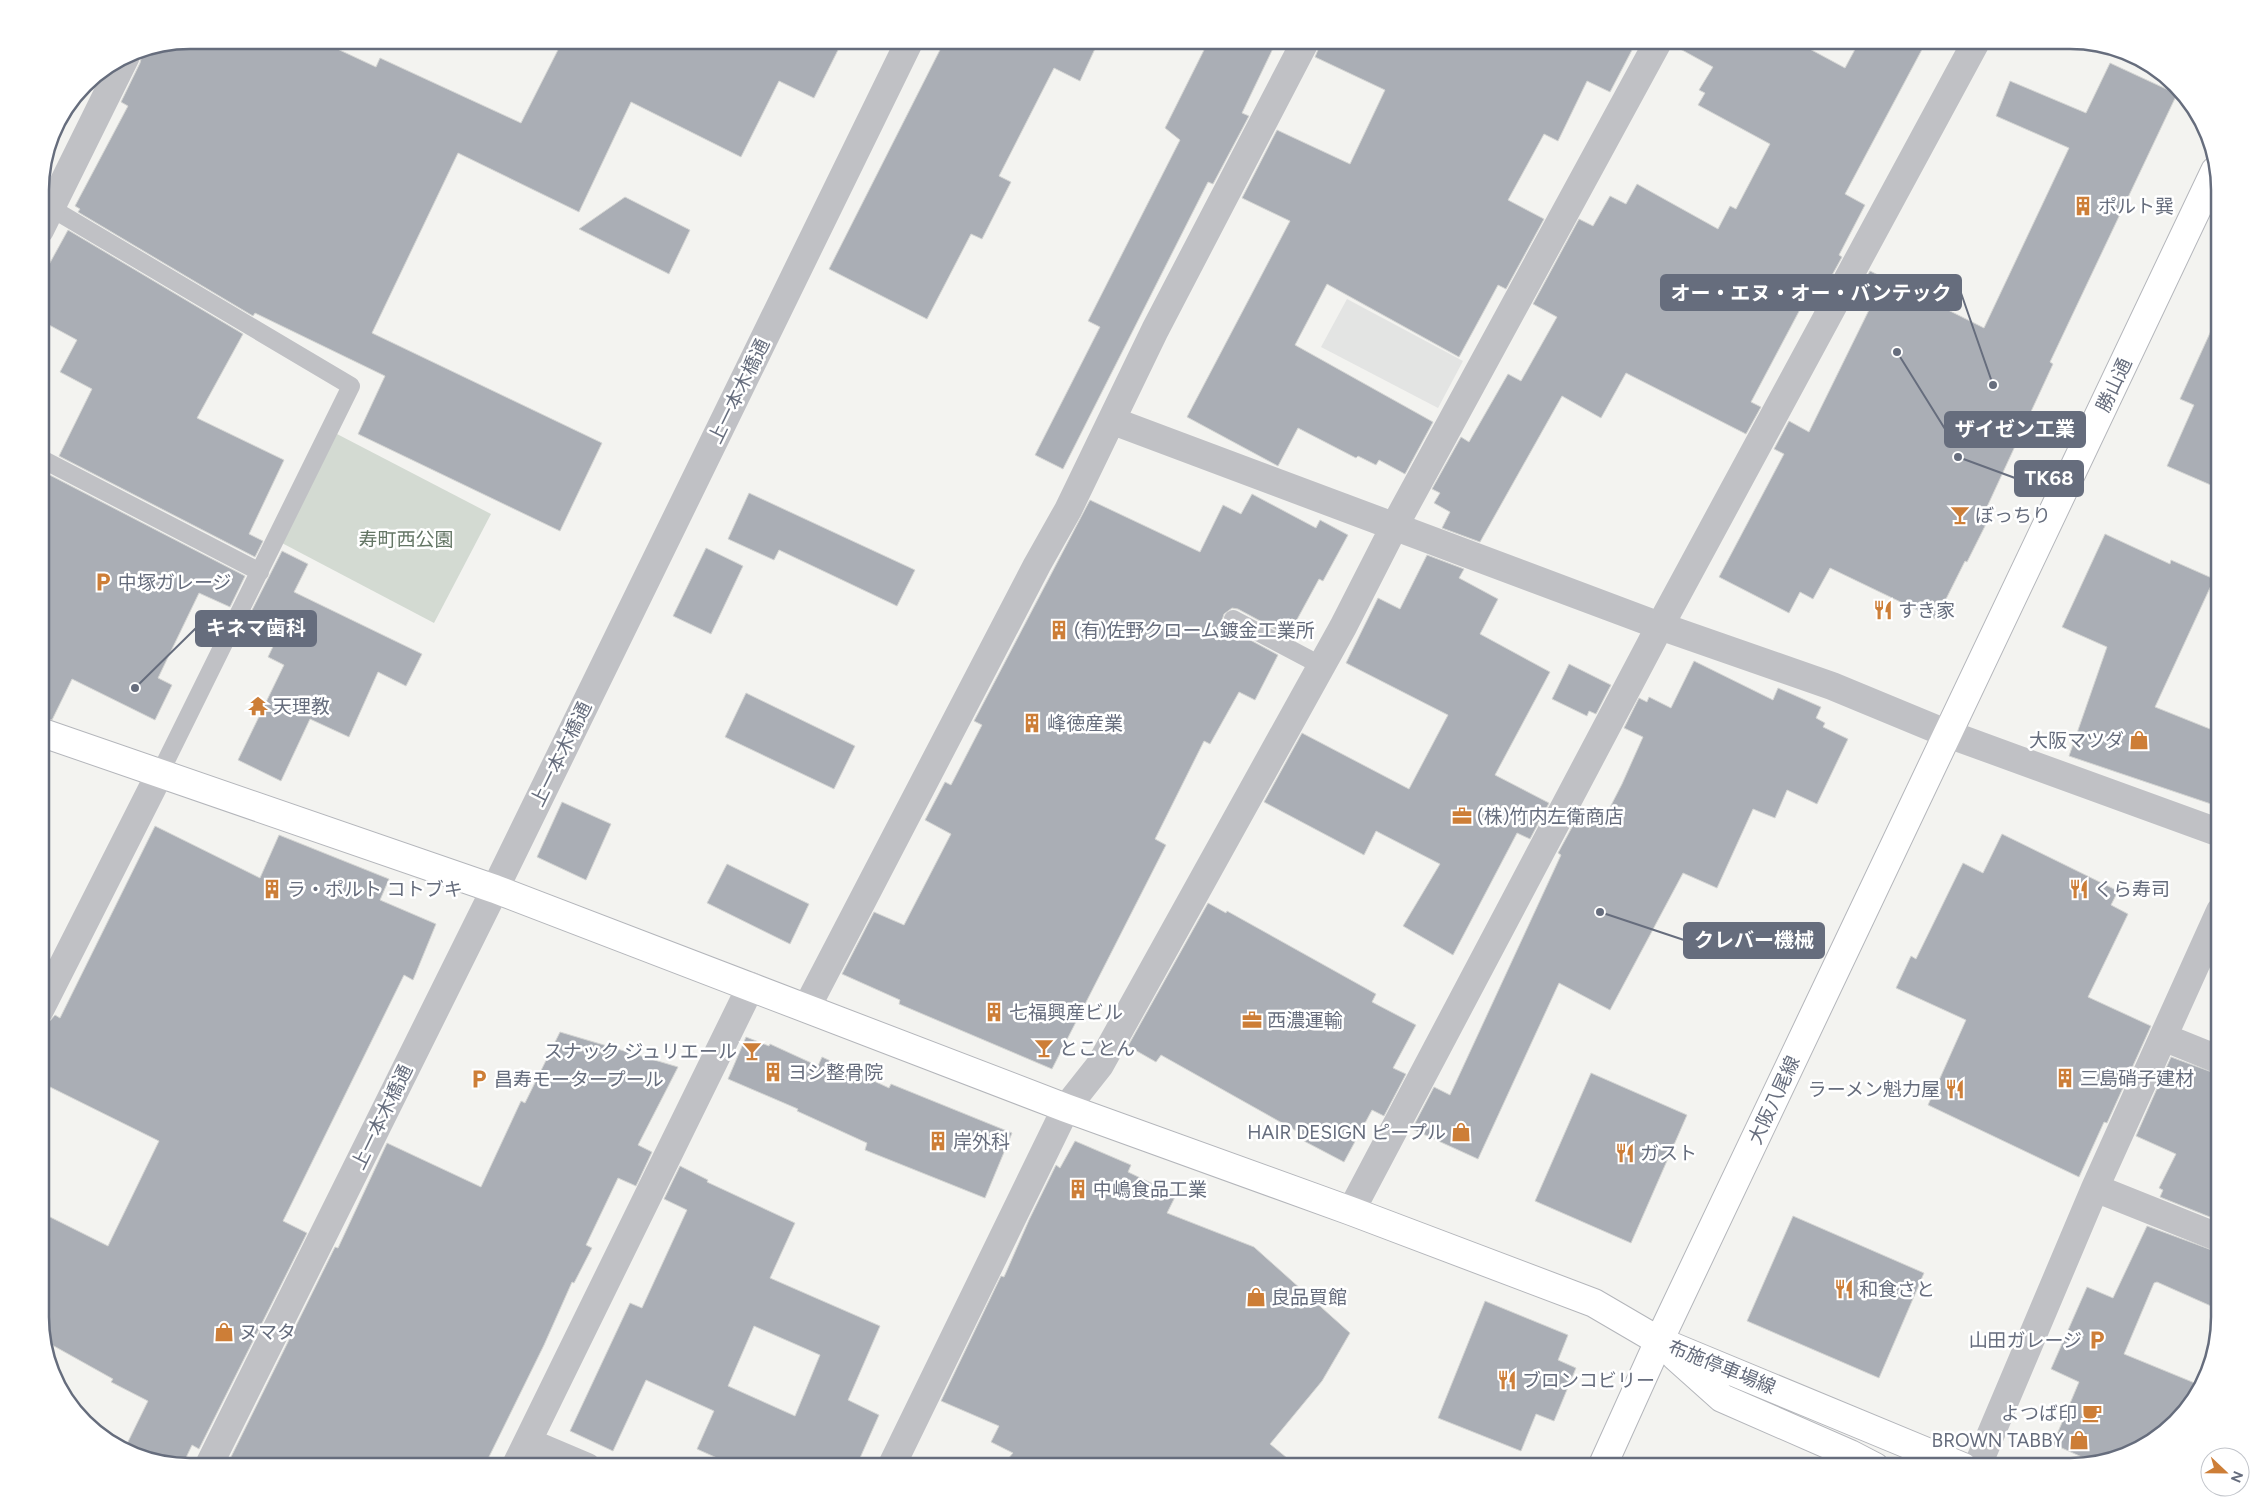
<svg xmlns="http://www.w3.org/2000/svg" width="2260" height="1507" font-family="Figtree,'Noto Sans JP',sans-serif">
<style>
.built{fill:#e3e4e3}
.green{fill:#d3dad2}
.building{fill:#aaaeb5;stroke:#d4d5d3;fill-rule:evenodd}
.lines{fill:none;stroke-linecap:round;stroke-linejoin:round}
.secondary-casing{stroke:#b4b6bb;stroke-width:30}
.lane{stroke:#c0c1c5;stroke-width:18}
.street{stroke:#c0c1c5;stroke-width:28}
.secondary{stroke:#fff;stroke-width:28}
.labels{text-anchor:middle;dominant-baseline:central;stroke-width:5;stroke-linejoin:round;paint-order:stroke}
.poi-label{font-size:19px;fill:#666d7d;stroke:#fff;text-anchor:start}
.street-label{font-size:19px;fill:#666d7d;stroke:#fff}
.park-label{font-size:19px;fill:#647665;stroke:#fff}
.rim{fill:none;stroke:#666d7d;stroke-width:2.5}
.leader{fill:none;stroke:#666d7d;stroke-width:2}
.callout-dot{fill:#666d7d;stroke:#fff;stroke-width:2}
.callout{fill:#666d7d;stroke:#666d7d;stroke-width:2}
.callout-label{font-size:20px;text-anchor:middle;font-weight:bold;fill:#fff}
</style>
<rect width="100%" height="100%" fill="#f3f3f0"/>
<!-- built -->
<path class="built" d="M1347 299 1463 361 1438 408 1321 347Z"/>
<!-- green -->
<path class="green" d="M337 434 491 514 434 623 280 542Z"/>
<!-- building -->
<path class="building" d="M190 40H318L376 67 380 58 521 123 563 40H843L814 98 779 81 741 157 631 102 579 212 458 153 372 333 602 443 560 531 358 434 385 376 255 313 253 316 78 212 80 209 75 206 128 106 121 102 140 63 142 55 140 50Z
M945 40H1099L1080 81 1054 68 999 176 1011 182 982 239 971 234 927 319 829 269Z
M1209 40H1277L1242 113 1249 116 1213 184 1208 182 1063 469 1035 455 1100 327 1088 321 1180 140 1165 128Z
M1322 40H1611L1632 50 1610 92 1587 81 1558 141 1544 134 1508 200 1544 219 1506 289 1498 285 1459 357 1327 284 1295 345 1433 422 1405 474 1379 460 1376 465 1358 456 1356 458 1298 428 1278 466 1187 417 1290 221 1242 198 1277 130 1350 164 1385 90 1315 57Z
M1675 40H1793L1845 68 1860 40H1927L1845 194 1865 205 1839 255 1842 257 1825 288 1814 283 1751 402 1761 407 1746 434 1626 373 1601 418 1562 396 1480 542 1442 528 1450 512 1434 503 1440 493 1432 489 1461 437 1469 442 1508 374 1521 381 1557 317 1533 304 1579 219 1593 226 1610 196 1626 204 1637 184 1718 229 1730 206 1736 209 1770 144 1698 105 1705 93 1699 90 1713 67 1673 45Z
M2110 63 2177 94 2050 362 2053 364 1986 509 1992 512 1967 562 1965 561 1936 619 1830 568 1813 599 1800 592 1789 613 1719 577 1784 454 1774 449 1789 421 1809 432 1869 310 1853 302 1870 271 1984 328 2069 148 1996 116 2010 81 2086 113Z
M625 197 690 230 669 274 579 229Z
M68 230 243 334 197 418 284 460 249 534 263 541 255 557 59 456 92 389 60 372 77 340 40 320V281Z
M2220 311V489L2167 466 2194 405 2180 399Z
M40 470 245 576 230 607 199 593 158 678 172 685 155 720 72 679 52 720 40 717Z
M749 493 915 570 897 606 779 550 774 560 728 539Z
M1252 494 1316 528 1320 520 1348 535 1323 581 1319 579 1288 636 1238 609 1232 608 1224 614 1222 620 1228 628 1278 655 1255 700 1239 692 1210 744 1204 741 1155 839 1166 845 1052 1069 899 1004 900 1000 842 974 874 912 904 925 951 834 925 820 945 782 951 785 982 725 974 721 1090 500 1200 552 1223 505 1241 514Z
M2105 534 2170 564 2171 560 2214 579 2155 707 2220 733V807L2069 756 2107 647 2062 627Z
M706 548 743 566 711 634 673 616Z
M282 551 308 564 294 592 422 654 406 686 378 672 349 737 310 719 281 781 238 760 284 665 268 657 281 630 249 616Z
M1427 555 1464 569 1459 578 1498 599 1480 634 1550 672 1495 775 1549 803 1530 839 1517 833 1453 955 1403 926 1440 864 1376 831 1364 855 1264 802 1302 733 1409 789 1448 715 1346 663 1378 598 1400 609Z
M1694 661 1773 700 1778 688 1821 707 1816 718 1825 723 1823 727 1848 739 1817 804 1787 790 1775 818 1753 809 1717 888 1683 873 1610 1010 1559 983 1478 1159 1412 1129 1434 1087 1450 1095 1561 855 1558 853 1577 818 1585 822 1589 813 1603 821 1622 784 1643 737 1624 728 1639 698 1647 702 1649 697 1671 708Z
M1569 664 1611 685 1596 714 1589 711 1587 716 1552 699Z
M746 693 855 746 834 789 725 737Z
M562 802 611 824 586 880 537 857Z
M155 826 260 878 279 835 389 879 380 900 436 924 413 980 404 975 283 1221 307 1233 199 1449 192 1445 182 1466 142 1459 124 1450 148 1401 111 1382 113 1379 45 1341 40 1327V1212L108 1246 159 1141 40 1082V1038L48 1023 55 1015 60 1018Z
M2002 834 2118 891 2111 905 2128 914 2088 997 2151 1026 2107 1123 2104 1122 2079 1177 1928 1105 1966 1020 1896 988 1911 956 1916 959 1963 863 1983 873Z
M727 864 809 904 790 944 707 903Z
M1208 903 1226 913 1227 911 1376 994 1372 1002 1416 1025 1393 1068 1406 1074 1384 1116 1372 1110 1344 1162 1304 1141 1307 1137 1161 1055 1156 1062 1128 1046Z
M560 1032 678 1067 638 1145 652 1152 636 1186 618 1178 586 1245 592 1248 574 1283 572 1282 544 1345 484 1467H236L228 1463 335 1247 338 1248 387 1143 481 1187 521 1101 525 1103Z
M746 1037 769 1046 770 1044 818 1066 822 1057 889 1088 891 1084 1012 1133 985 1198 865 1150 867 1143 797 1111 798 1109 728 1079Z
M2171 1057 2220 1075V1221L2160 1197 2163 1190 2159 1188 2176 1154 2136 1136Z
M1591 1073 1687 1115 1631 1243 1535 1201Z
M1075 1141 1131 1165 1128 1172 1176 1195 1167 1213 1254 1247 1350 1333 1322 1381 1270 1444 1298 1467H1001L1013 1453 991 1442 999 1426 941 1401 1001 1276 1004 1277 1029 1220 1056 1165 1060 1168Z
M680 1166 708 1180 707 1182 795 1223 770 1278 880 1326 848 1400 879 1415 856 1467H737L697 1449 714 1411 646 1380 613 1451 570 1431 630 1303 642 1308 687 1210 664 1199ZM754 1326 820 1355 795 1416 728 1386Z
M1793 1216 1924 1273 1879 1378 1747 1321Z
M2147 1226 2220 1253V1310L2157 1282 2154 1283 2124 1354 2202 1386 2195 1401 2137 1451 2093 1462 2053 1444 2079 1382 2051 1369 2087 1287 2113 1298Z
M1485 1301 1568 1335 1558 1360 1576 1368 1554 1421 1536 1414 1521 1451 1438 1418Z"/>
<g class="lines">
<defs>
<path id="secondary" d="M40 732 495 889 1066 1108 1351 1211 1594 1303 1659 1341 1963 1467
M1675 1356 1722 1398 1850 1454 1875 1467
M1602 1467 1659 1341 2215 171"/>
</defs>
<!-- secondary casing -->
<use href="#secondary" class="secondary-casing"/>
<!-- lane -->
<path class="lane" d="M51 208 351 386 160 773
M40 458 260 572
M1233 619 1322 666"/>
<!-- street -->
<path class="street" d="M40 230 126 56
M1113 421 1660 626 1832 686 1948 734 2220 833
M807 1007 1037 565 1068 510 1155 330 1306 40
M40 1010 160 773
M2163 1037 2220 1060
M2095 1188 2220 1238
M1351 1211 1660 626 1977 40
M528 1442 587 1467
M208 1467 495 889 910 40
M515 1467 751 986
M891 1467 1066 1108 1100 1065 1343 627 1394 527 1659 40
M1977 1467 2095 1188 2220 911"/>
<!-- secondary -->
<use href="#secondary" class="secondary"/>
</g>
<!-- icons -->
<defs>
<symbol id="building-bare" viewBox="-9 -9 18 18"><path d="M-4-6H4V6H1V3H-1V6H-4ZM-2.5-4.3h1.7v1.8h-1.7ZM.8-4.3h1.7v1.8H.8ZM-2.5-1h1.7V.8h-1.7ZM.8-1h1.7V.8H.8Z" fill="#cd7e37" stroke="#fff" stroke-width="2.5" paint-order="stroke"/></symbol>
<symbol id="bar-bare" viewBox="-9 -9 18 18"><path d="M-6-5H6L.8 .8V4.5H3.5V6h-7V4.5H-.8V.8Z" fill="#cd7e37" stroke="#fff" stroke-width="2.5" paint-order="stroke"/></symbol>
<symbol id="parking-bare" viewBox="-9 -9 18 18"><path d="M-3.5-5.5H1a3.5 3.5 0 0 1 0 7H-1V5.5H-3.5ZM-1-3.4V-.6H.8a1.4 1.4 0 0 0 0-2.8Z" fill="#cd7e37" stroke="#fff" stroke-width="2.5" paint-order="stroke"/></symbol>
<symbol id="restaurant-bare" viewBox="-9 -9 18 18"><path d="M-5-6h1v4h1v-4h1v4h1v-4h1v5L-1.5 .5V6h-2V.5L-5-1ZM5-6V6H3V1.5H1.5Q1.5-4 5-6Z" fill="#cd7e37" stroke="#fff" stroke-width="2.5" paint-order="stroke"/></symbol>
<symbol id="temple-bare" viewBox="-9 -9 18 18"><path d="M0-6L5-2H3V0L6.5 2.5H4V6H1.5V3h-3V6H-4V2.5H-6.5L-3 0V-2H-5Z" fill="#cd7e37" stroke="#fff" stroke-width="2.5" paint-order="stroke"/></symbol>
<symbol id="shop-bare" viewBox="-9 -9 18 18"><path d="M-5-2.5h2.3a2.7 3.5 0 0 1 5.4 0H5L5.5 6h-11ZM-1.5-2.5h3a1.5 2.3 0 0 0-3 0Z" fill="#cd7e37" stroke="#fff" stroke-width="2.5" paint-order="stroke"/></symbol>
<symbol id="office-bare" viewBox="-9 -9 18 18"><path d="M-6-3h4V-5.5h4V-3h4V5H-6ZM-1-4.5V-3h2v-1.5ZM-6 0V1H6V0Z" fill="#cd7e37" stroke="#fff" stroke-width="2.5" paint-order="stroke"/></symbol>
<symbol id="cafe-bare" viewBox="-9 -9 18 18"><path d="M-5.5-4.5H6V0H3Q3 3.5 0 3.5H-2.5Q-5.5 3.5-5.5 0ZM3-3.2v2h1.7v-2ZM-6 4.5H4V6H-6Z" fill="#cd7e37" stroke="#fff" stroke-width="2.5" paint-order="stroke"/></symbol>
</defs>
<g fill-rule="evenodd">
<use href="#building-bare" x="2069" y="192" width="28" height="28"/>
<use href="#bar-bare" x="1946" y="501" width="28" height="28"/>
<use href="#parking-bare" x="89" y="568" width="28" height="28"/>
<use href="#restaurant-bare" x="1869" y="596" width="28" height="28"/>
<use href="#building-bare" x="1045" y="616" width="28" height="28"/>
<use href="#temple-bare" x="244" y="692" width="28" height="28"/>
<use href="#building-bare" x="1018" y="709" width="28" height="28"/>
<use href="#shop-bare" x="2125" y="726" width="28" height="28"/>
<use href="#office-bare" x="1448" y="802" width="28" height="28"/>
<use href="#building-bare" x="258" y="875" width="28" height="28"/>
<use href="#restaurant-bare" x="2065" y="875" width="28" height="28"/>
<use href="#building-bare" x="980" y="998" width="28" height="28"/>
<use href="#office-bare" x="1238" y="1006" width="28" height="28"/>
<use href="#bar-bare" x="1030" y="1034" width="28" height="28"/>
<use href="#bar-bare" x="738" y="1037" width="28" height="28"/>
<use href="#building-bare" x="759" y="1058" width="28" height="28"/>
<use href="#building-bare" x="2051" y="1064" width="28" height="28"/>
<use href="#parking-bare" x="465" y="1065" width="28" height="28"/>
<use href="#restaurant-bare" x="1941" y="1075" width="28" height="28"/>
<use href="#shop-bare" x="1447" y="1118" width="28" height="28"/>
<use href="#building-bare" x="924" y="1127" width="28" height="28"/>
<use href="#restaurant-bare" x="1611" y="1139" width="28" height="28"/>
<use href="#building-bare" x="1064" y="1175" width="28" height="28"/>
<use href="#restaurant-bare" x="1830" y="1275" width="28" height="28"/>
<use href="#shop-bare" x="1242" y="1283" width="28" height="28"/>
<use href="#shop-bare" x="210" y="1318" width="28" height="28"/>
<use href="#parking-bare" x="2083" y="1326" width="28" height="28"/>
<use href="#restaurant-bare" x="1493" y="1366" width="28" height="28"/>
<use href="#cafe-bare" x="2078" y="1399" width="28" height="28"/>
<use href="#shop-bare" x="2065" y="1426" width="28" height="28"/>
</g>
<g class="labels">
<!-- poi labels -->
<g class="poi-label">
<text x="2098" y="206">ポルト巽</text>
<text x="1975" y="515">ぼっちり</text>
<text x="118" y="582">中塚ガレージ</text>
<text x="1898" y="610">すき家</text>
<text x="1074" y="630">(有)佐野クローム鍍金工業所</text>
<text x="273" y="706">天理教</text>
<text x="1047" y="723">峰徳産業</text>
<text x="2124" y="740" text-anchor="end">大阪マツダ</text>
<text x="1477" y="816">(株)竹内左衛商店</text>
<text x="287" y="889">ラ・ポルト コトブキ</text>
<text x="2094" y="889">くら寿司</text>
<text x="1009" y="1012">七福興産ビル</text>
<text x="1267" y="1020">西濃運輸</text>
<text x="1059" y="1048">とことん</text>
<text x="737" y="1051" text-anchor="end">スナック ジュリエール</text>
<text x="788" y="1072">ヨシ整骨院</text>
<text x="2080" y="1078">三島硝子建材</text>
<text x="494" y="1079">昌寿モータープール</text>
<text x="1940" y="1089" text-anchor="end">ラーメン魁力屋</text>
<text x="1446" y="1132" text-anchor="end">HAIR DESIGN ピープル</text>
<text x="953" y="1141">岸外科</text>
<text x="1640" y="1153">ガスト</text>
<text x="1093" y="1189">中嶋食品工業</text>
<text x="1859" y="1289">和食さと</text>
<text x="1271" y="1297">良品買館</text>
<text x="239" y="1332">ヌマタ</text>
<text x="2082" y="1340" text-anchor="end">山田ガレージ</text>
<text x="1522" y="1380">ブロンコビリー</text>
<text x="2077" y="1413" text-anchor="end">よつば印</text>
<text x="2064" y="1440" text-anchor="end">BROWN TABBY</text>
</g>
<!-- street labels -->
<g class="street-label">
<text transform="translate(2114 385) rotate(-65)">勝山通</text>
<text transform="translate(739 391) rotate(-64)">上一本木橋通</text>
<text transform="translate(561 754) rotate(-64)">上一本木橋通</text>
<text transform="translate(1774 1100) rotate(-65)">大阪八尾線</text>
<text transform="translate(382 1117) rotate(-64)">上一本木橋通</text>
<text transform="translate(1722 1367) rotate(22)">布施停車場線</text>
</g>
<!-- park labels -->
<g class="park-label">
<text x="406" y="539">寿町西公園</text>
</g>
</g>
<!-- crop -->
<path d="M0 0H2260V1507H0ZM190 49H2070A141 141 0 0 1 2211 190V1317A141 141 0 0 1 2070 1458H190A141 141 0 0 1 49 1317V190A141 141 0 0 1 190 49Z" fill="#fff" fill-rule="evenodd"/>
<path class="rim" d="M190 49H2070A141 141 0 0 1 2211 190V1317A141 141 0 0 1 2070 1458H190A141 141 0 0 1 49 1317V190A141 141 0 0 1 190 49Z"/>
<!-- callouts -->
<path class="leader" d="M1993 385L1961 293M1897 352L1945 429M1958 457L2015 478M135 688L196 628M1600 912L1684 940"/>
<g class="callout-dot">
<circle cx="1993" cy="385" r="5"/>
<circle cx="1897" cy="352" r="5"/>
<circle cx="1958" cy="457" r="5"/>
<circle cx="135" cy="688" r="5"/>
<circle cx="1600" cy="912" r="5"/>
</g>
<g class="callout">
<rect x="1661" y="275" width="300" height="35" rx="5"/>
<rect x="1945" y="412" width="140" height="35" rx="5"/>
<rect x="2015" y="461" width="68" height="35" rx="5"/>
<rect x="196" y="611" width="120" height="35" rx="5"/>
<rect x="1684" y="923" width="140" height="35" rx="5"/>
</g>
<g class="callout-label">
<text x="1811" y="300">オー・エヌ・オー・バンテック</text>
<text x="2015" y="436">ザイゼン工業</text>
<text x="2049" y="485">TK68</text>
<text x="256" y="635">キネマ歯科</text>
<text x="1754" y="947">クレバー機械</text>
</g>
<!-- north arrow -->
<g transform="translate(2225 1472) rotate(112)"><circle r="24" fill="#ffffff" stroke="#c2c5cb"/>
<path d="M0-4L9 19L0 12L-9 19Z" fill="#cd7e37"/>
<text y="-8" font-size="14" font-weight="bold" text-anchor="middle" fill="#666d7d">N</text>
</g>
</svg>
